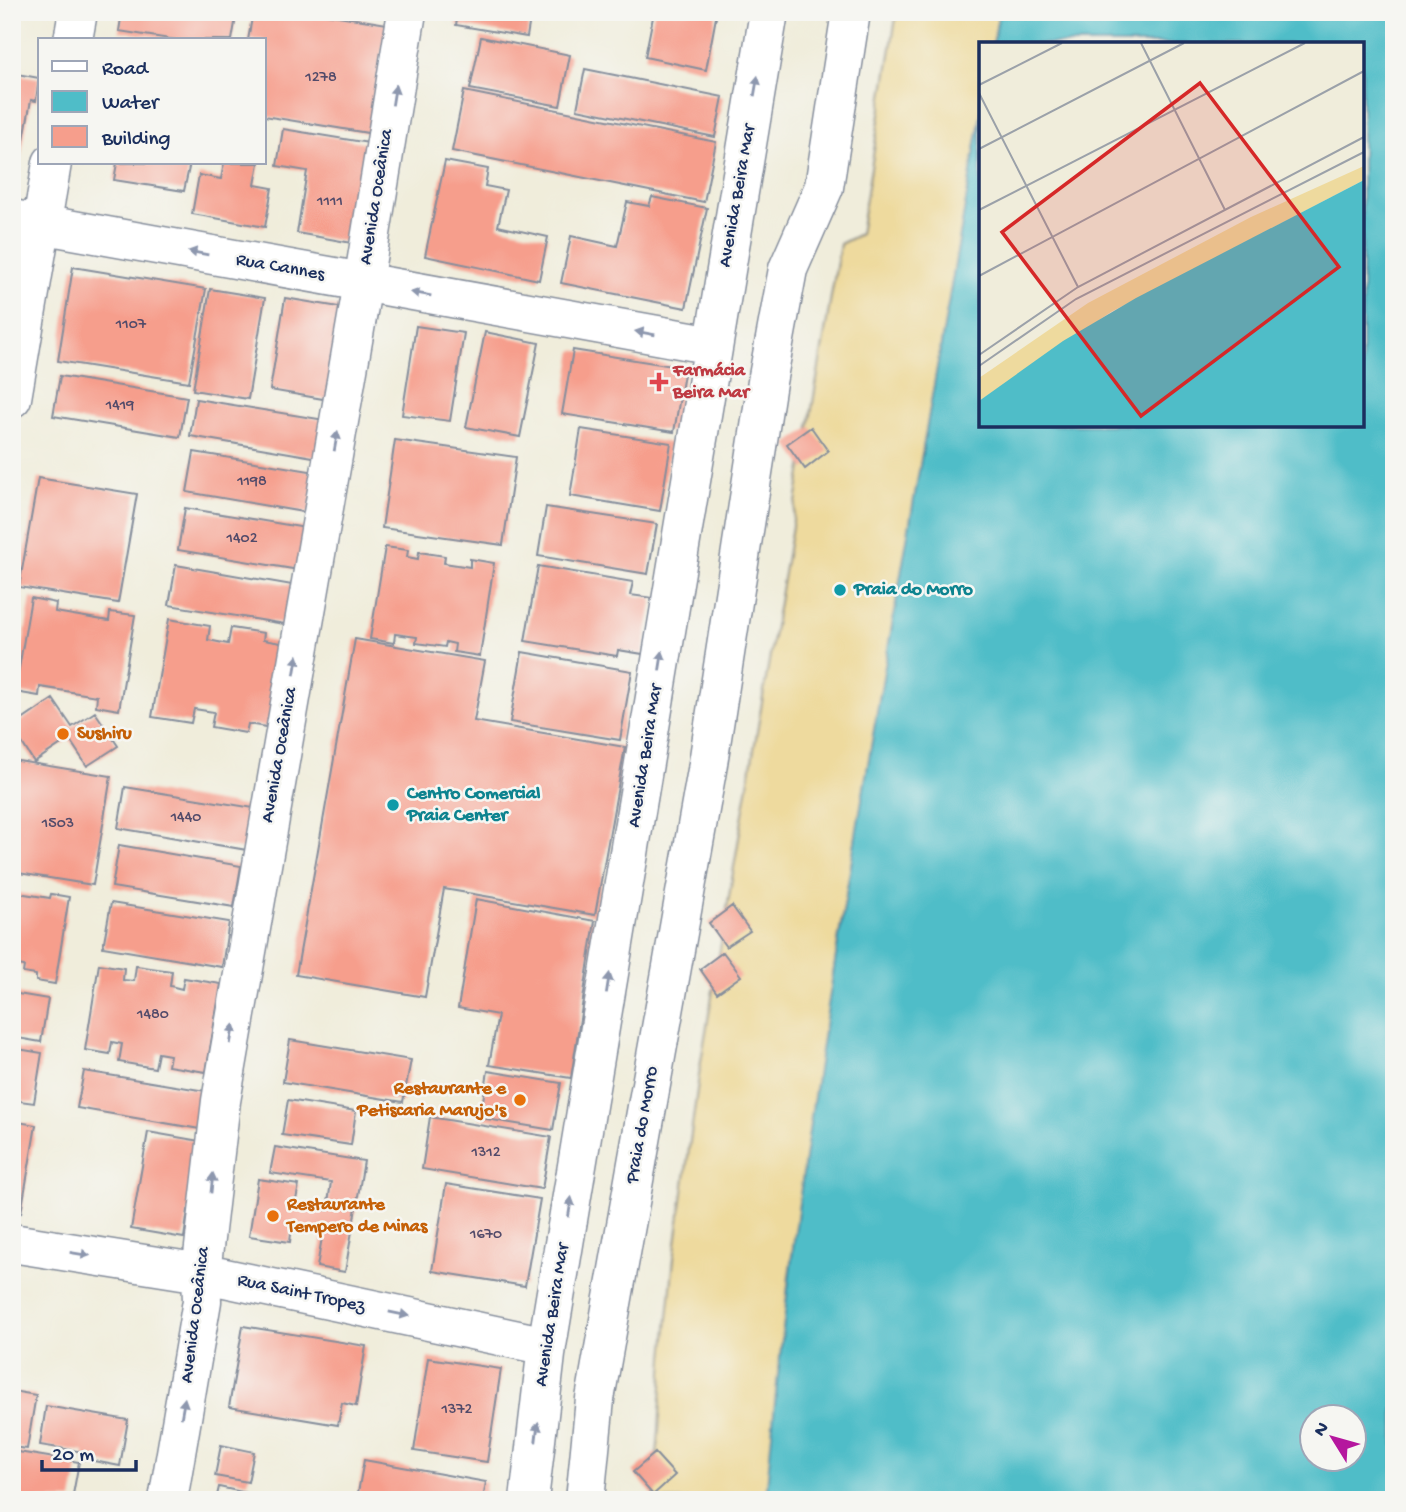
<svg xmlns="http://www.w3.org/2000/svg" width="1406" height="1512" font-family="'Gochi Hand',sans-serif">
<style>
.sand{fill:#eeda9e;stroke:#84847e;stroke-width:2}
.water{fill:#4fbdc8;stroke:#357693;stroke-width:2;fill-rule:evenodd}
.building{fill:#f69e8c}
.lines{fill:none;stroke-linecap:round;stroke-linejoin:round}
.minor-casing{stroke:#868e9c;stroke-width:41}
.minor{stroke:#fff;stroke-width:38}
.oneway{fill:#8d97ae}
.health-dot{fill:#e0444e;stroke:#f6f6f2;stroke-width:2.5}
.culture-dot{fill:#0f9aa8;stroke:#f6f6f2;stroke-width:2.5}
.food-dot{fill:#e8710a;stroke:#f6f6f2;stroke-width:2.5}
.labels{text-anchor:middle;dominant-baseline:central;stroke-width:5;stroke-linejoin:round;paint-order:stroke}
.number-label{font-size:16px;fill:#524b6a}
.street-label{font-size:19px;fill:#1b2f5e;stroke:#f6f6f2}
.health-label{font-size:19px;font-weight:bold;fill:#be3a42;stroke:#f6f6f2;text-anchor:start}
.culture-label{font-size:19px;font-weight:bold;fill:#0d838f;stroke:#f6f6f2;text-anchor:start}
.food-label{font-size:19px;font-weight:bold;fill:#c56008;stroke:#f6f6f2;text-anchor:start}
.inset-road{fill:none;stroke:#9ba1a9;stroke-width:2}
.view{fill:#d62828;fill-opacity:0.15;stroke:#d62828;stroke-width:3.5}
.inset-edge{fill:none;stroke:#1b2f5e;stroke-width:3.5}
</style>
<rect width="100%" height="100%" fill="#f6f6f2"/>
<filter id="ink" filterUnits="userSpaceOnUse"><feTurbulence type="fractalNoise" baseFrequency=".0143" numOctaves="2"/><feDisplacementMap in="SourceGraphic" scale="14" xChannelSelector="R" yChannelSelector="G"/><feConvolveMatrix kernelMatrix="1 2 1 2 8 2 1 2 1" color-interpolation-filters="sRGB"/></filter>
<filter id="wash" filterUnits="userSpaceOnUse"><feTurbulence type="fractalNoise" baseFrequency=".00686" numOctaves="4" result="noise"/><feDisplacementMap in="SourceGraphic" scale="28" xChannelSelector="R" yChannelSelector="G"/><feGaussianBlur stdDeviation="1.57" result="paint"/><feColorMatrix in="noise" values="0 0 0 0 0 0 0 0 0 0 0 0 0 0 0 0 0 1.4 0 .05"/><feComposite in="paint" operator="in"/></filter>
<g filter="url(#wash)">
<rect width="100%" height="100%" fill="#f0eddb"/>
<!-- sand -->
<path class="sand" d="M897 12H999L993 44H981V115L839 935 789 1275 766 1500H654L664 1358 674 1258 701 1061 840 244 860 234Z"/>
<!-- water -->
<path class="water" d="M999 12H1394V1500H766C788 1235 832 973 877 712 912 513 946 314 981 115V425H1362V44H993ZM1312 1418H1354V1460H1312Z"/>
<g id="blocks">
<!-- building -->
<path class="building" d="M122 12H237L232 40H176L119 31Z
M253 12H314L387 24 368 133 264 116V40H248Z
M458 12H531L527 37 456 25Z
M654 12H717L706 70 645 57Z
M481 37 570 55 560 106 470 89Z
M585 69 723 97 715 137 577 109Z
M12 73 39 78 36 101 31 100 17 179 12 178Z
M464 91 716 142 704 202 452 151Z
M283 129 369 143 352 243 297 233 307 171 277 166Z
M445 161 488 169 485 186 506 190 498 226 548 237 539 280 425 256Z
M117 163H190L184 191 114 180Z
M224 163H259L255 185 272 188 265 227 192 214 199 175 221 179Z
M652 197 707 208 686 308 561 283 571 236 617 246 627 202 649 206Z
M73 267 206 289 189 382 58 361Z
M210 289 265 298 248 399 193 390Z
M285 298 345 308 329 400 270 390Z
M416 326 464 333 450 421 402 415Z
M485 332 539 343 520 437 466 427Z
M573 350 685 368 674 432 562 414Z
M60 376 187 397 180 437 53 416Z
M196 399 325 420 319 458 190 436Z
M811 427 828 451 805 469 787 444Z
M581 429 671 443 660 511 570 496Z
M395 440 516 457 503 545 382 528Z
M194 452 316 472 309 513 187 492Z
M38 478 137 494 118 603 19 587Z
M546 507 657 524 648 574 538 556Z
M185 508 306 528 299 570 178 550Z
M385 547 408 550 407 557 418 559 419 552 445 556 444 563 470 567V559L494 563 480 656 454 652 455 644 446 642 445 647 416 643 417 637 395 634 394 643 370 639Z
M176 565 298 586 291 625 169 605Z
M538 566 633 582 630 595 653 598 643 654 618 650 617 656 525 641Z
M31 598 56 603 55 612 109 621 110 612 135 615 119 710 96 706 97 696 40 687 39 696 15 692Z
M169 619 210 626 208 640 228 644 231 628 264 633 263 640 287 644 272 728 248 724 246 733 211 727 214 712 194 709 191 723 152 717Z
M355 639 485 661 474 721 625 747 595 915 444 889 425 997 296 975Z
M522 652 632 671 620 740 510 722Z
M53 699 72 727 95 712 118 746 87 766 69 739 34 762 12 727Z
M12 760 111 776 93 885 12 872Z
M125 787 254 808 247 850 118 828Z
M119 845 241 866 234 907 112 887Z
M12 892 50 898 51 894 69 897 55 984 36 981V975L23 973 24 966 12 964Z
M476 899 595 921 571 1078 489 1065 498 1015 458 1008Z
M111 903 229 922 222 967 103 947Z
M732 906 750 931 726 947 709 923Z
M723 952 741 976 717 993 700 969Z
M99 964 124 968 123 980 134 981 136 966 172 971 170 986 182 989 184 978 221 984 206 1072 168 1066 170 1055 158 1053 155 1068 119 1062 122 1044 112 1042 110 1054 85 1050Z
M12 993 48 999 41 1042 12 1037Z
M290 1040 411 1060 403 1102 283 1082Z
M12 1048 42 1053 34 1103 12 1100Z
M84 1071 206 1091 200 1129 77 1108Z
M488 1071 561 1083 553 1130 480 1118Z
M288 1100 356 1111 351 1145 282 1135Z
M430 1117 551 1137 542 1189 422 1169Z
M12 1121 36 1125 21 1213 12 1211Z
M148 1132 200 1141 196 1211 188 1210 184 1238 131 1229Z
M275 1147 364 1161 345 1272 317 1267 323 1231 292 1226 290 1242 249 1236 258 1179 299 1185 295 1205 327 1210 331 1182 270 1173Z
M446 1184 540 1199 525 1286 432 1271Z
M243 1326 366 1346 356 1406 342 1403 338 1425 229 1407Z
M428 1358 501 1369 487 1462 414 1451Z
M12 1391 36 1395 27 1449 12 1447Z
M46 1406 128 1420 120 1466 83 1459 84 1452 40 1445Z
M221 1445 254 1452 248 1482 215 1476Z
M12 1451 79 1462 72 1500H12Z
M655 1453 675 1475 653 1495 633 1472Z
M364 1460 486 1482 483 1500 357 1498Z
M219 1487 274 1499V1500H216Z"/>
</g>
</g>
<g filter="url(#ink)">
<use href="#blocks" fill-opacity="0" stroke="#868e9c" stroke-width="2"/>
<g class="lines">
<defs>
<path id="minor" d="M73 40 78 12
M12 219 713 345
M12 398 52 163
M12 1243 201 1273 547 1346
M168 1500 202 1301 201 1273 221 1101 363 283 407 12
M529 1500 547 1346 769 12
M585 1500 595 1399 707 770 767 382 788 269 824 187 851 12"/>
</defs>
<!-- minor casing -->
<use href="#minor" class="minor-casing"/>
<!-- minor -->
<use href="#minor" class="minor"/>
</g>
<!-- one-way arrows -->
<defs><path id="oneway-solid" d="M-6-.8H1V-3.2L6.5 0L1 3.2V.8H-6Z" transform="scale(1.75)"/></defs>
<g class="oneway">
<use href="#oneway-solid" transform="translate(756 86) rotate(-80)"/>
<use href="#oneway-solid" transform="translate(394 95) rotate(-81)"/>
<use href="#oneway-solid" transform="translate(198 253) rotate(-170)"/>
<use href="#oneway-solid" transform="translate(421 294) rotate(-170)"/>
<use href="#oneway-solid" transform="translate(645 333) rotate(-170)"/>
<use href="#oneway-solid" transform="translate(336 441) rotate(-80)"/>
<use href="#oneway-solid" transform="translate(661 661) rotate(-81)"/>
<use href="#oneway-solid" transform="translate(296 665) rotate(-80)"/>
<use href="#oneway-solid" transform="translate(608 983) rotate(-81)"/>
<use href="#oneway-solid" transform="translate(232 1034) rotate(-80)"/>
<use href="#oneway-solid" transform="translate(212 1183) rotate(-84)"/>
<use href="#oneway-solid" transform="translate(570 1207) rotate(-81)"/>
<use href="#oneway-solid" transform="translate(80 1254) rotate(9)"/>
<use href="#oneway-solid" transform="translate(399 1314) rotate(12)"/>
<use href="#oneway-solid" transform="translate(183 1408) rotate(-80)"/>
<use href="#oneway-solid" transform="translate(537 1432) rotate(-83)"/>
</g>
</g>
<!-- markers -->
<path class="health-dot" d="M655.5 371.5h7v7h7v7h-7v7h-7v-7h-7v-7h7z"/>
<g class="culture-dot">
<circle cx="840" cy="590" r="7"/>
<circle cx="393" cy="805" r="7"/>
</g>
<g class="food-dot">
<circle cx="63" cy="734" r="7"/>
<circle cx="520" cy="1100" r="7"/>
<circle cx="273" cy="1216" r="7"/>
</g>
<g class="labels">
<!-- number labels -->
<g class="number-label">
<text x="321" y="78">1278</text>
<text x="330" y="202">1111</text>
<text x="131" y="325">1107</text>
<text x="120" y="406">1419</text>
<text x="252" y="482">1198</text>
<text x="242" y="539">1402</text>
<text x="186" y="818">1440</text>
<text x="58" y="824">1503</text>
<text x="153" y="1015">1480</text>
<text x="486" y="1153">1312</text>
<text x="486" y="1235">1670</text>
<text x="457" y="1410">1372</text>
</g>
<!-- street labels -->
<g class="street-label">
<text transform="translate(738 196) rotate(-80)">Avenida Beira Mar</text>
<text transform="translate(377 197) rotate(-81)">Avenida Oceânica</text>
<text transform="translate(280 268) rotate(10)">Rua Cannes</text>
<text transform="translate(280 755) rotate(-80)">Avenida Oceânica</text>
<text transform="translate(646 756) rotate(-81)">Avenida Beira Mar</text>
<text transform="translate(643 1125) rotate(-80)">Praia do Morro</text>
<text transform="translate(301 1294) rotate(12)">Rua Saint Tropez</text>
<text transform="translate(196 1315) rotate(-83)">Avenida Oceânica</text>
<text transform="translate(553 1315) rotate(-81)">Avenida Beira Mar</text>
</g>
<!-- health labels -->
<g class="health-label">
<text x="673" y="371">Farmácia<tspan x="673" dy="22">Beira Mar</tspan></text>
</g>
<!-- culture labels -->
<g class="culture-label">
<text x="854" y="590">Praia do Morro</text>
<text x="407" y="794">Centro Comercial<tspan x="407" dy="22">Praia Center</tspan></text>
</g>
<!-- food labels -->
<g class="food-label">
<text x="77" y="734">Sushiru</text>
<text x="506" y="1089" text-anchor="end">Restaurante e<tspan x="506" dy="22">Petiscaria Marujo's</tspan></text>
<text x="287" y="1205">Restaurante<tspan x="287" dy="22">Tempero de Minas</tspan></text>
</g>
</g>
<!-- overview -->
<g transform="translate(979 42)">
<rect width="385" height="385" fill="#f0eddb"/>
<path d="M385 124V138L132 270 0 359V336L109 261 272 175Z" fill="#eeda9e"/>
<path d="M385 138V384H0V359L84 299 157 256Z" fill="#4fbdc8"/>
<path class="inset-road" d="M162 1 246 168M0 43 83 1M0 51 99 245M0 107 205 1M0 168 326 1M0 234 385 29M0 313 99 245 385 95M0 324 97 257 385 110"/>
<path class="view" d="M221 41 360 225 162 374 23 190Z"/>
<rect width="385" height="385" class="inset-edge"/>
</g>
<!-- margin -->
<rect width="1406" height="1512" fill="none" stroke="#f6f6f2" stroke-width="42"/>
<!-- legend -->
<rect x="38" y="38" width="228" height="126" fill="#f6f6f2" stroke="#9ea6b7" stroke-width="2"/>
<rect x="52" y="61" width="35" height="10" fill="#ffffff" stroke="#9ea6b7" stroke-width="2"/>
<text x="102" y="74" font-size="21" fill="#1b2f5e">Road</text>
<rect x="52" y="91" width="35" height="21" fill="#4fbdc8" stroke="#9ea6b7" stroke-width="2"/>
<text x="102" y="108" font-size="21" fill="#1b2f5e">Water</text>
<rect x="52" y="126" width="35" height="21" fill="#f69e8c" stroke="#9ea6b7" stroke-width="2"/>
<text x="102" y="144" font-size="21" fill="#1b2f5e">Building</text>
<!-- north arrow -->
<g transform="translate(1333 1438) rotate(307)"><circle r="33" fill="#f6f6f2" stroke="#9ea6b7" stroke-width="2"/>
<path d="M0-5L12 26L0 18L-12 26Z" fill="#b5179e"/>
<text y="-10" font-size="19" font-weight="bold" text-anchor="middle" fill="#1b2f5e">N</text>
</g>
<!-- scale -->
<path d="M42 1460v10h94v-10" fill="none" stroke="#1b2f5e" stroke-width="3.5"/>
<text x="52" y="1460" font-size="21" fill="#1b2f5e" stroke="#f6f6f2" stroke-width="5" paint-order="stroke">20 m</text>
</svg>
